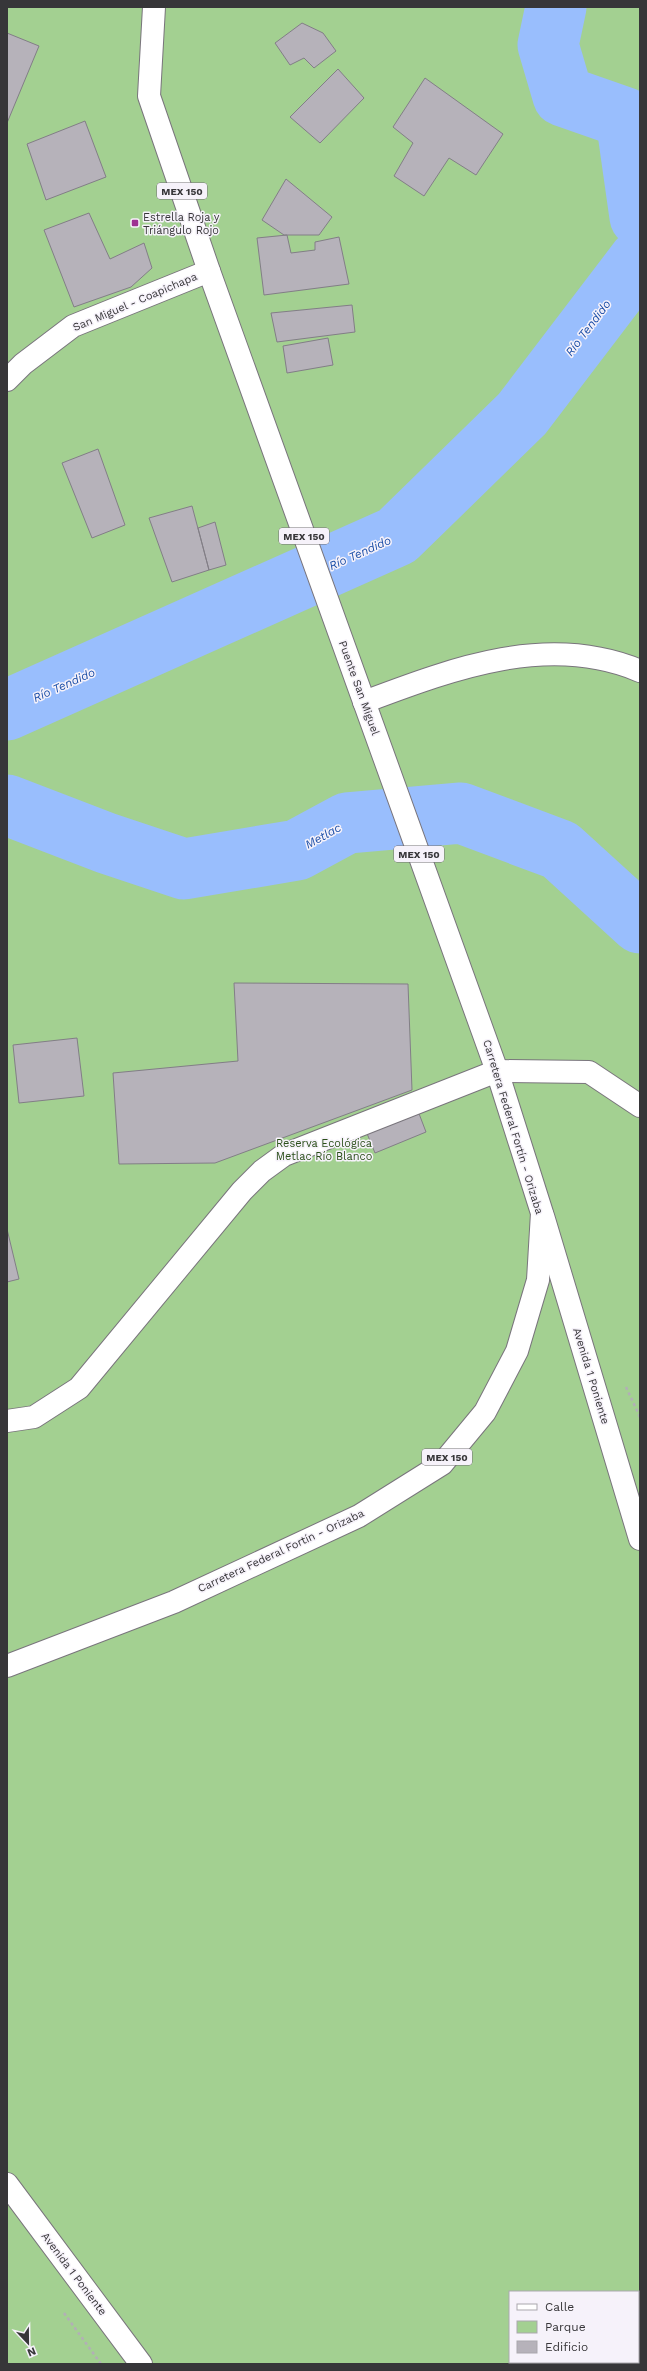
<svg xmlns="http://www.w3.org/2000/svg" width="647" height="2371" font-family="'Work Sans',sans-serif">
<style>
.green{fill:#a3d091;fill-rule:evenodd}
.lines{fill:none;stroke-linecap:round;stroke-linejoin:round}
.river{stroke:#99befd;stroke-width:61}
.building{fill:#b6b2ba;stroke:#827e86}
.street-casing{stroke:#79757c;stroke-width:24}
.secondary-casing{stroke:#79757c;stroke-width:24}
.primary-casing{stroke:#79757c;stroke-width:24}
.path{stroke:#b2afb6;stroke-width:2.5;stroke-dasharray:3 3;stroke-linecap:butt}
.street{stroke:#fff;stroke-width:22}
.secondary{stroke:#fff;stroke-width:22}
.primary{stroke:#fff;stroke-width:22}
.poi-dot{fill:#9d3091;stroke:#f6f2fa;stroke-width:1.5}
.labels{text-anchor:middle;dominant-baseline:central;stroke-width:3;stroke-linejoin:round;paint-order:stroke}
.shield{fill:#f6f2fa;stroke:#706e73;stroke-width:1}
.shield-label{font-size:10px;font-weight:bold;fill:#373639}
.poi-label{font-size:11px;fill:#373639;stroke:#f6f2fa;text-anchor:start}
.street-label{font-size:11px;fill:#373639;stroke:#f6f2fa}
.park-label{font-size:11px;fill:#2b4f1a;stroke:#f6f2fa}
.water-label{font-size:12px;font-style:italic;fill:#1c4fa8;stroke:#f6f2fa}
</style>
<rect width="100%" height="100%" fill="#f6f2fa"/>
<!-- green -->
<path class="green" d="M7 7H640V2364H7ZM510 2292H638V2362H510Z"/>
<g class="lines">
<!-- river -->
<path class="river" d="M556 7 548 45 563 96 626 118 640 217
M7 710 397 536 522 414 640 259
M7 805 106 843 184 869 297 850 347 823 461 813 560 850 640 923"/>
</g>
<!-- building -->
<path class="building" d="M302 23 323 33 336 51 314 68 304 58 290 65 275 43Z
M7 33 39 46 7 123Z
M338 69 364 98 320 143 290 117Z
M425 78 503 134 476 175 449 158 424 196 394 176 413 143 393 127Z
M85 121 106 177 46 200 27 144Z
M286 179 332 217 319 235H284L262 220Z
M89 213 110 259 144 243 152 268 131 287 74 307 44 230Z
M287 235 291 253 315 250V242L339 237 349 284 264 295 257 238Z
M352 305 355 332 277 342 271 313Z
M328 338 333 365 287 373 283 346Z
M98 449 125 525 92 538 62 463Z
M192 506 209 570 172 582 149 518Z
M215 522 226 565 209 570 198 528Z
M234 983 408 984 412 1090 215 1163 119 1164 113 1073 238 1061Z
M77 1038 84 1096 19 1103 13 1045Z
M418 1111 426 1132 375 1153 366 1131Z
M7 1229 19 1279 7 1282Z"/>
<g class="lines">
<defs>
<path id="street" d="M364 702C452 669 548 632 640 671
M7 1421 34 1417 79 1388 242 1191 262 1171 284 1155 497 1071 589 1072 640 1106"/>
<path id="secondary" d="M7 380 23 364 73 326 209 271
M543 1216 640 1539
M7 2184 141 2364
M638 2346 640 2339
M633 2364V2362"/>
<path id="primary" d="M7 1666 174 1602 359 1516 442 1464 485 1412 517 1351 538 1280 542 1213 497 1071 209 271 149 96 154 7"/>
</defs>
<!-- street casing -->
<use href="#street" class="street-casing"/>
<!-- secondary casing -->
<use href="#secondary" class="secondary-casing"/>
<!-- primary casing -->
<use href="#primary" class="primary-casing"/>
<!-- path -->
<path class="path" d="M626 1387 640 1417
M64 2313 101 2364"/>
<!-- street -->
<use href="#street" class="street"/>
<!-- secondary -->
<use href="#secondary" class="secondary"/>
<!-- primary -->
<use href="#primary" class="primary"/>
</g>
<!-- markers -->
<rect class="poi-dot" x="131" y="219" width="8" height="8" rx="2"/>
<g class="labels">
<!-- shield labels -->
<g class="shield">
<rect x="157" y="183" width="50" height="16" rx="3"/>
<rect x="279" y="528" width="50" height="16" rx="3"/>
<rect x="394" y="846" width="50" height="16" rx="3"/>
<rect x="422" y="1449" width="50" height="16" rx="3"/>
</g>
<g class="shield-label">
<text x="182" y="191">MEX 150</text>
<text x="304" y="536">MEX 150</text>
<text x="419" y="854">MEX 150</text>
<text x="447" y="1457">MEX 150</text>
</g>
<!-- poi labels -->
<g class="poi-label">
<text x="143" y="217">Estrella Roja y<tspan x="143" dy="13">Triángulo Rojo</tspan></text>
</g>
<!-- street labels -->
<g class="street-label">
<text transform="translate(135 302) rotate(-23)">San Miguel - Coapichapa</text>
<text transform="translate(359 688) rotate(70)">Puente San Miguel</text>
<text transform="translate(513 1127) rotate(73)">Carretera Federal Fortín - Orizaba</text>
<text transform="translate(591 1376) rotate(73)">Avenida 1 Poniente</text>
<text transform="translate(281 1551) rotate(-25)">Carretera Federal Fortín - Orizaba</text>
<text transform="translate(74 2274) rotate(53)">Avenida 1 Poniente</text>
</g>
<!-- park labels -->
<g class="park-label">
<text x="324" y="1143">Reserva Ecológica<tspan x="324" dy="13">Metlac Río Blanco</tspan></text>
</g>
<!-- water labels -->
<g class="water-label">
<text transform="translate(588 328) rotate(-53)">Río Tendido</text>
<text transform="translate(360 553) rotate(-24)">Río Tendido</text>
<text transform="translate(64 685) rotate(-24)">Río Tendido</text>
<text transform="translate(323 836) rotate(-29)">Metlac</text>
</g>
</g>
<!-- border -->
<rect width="647" height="2371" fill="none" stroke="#373639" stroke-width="16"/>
<!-- legend -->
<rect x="509" y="2291" width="130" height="72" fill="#f6f2fa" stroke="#aaa7ad"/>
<rect x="517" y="2304" width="20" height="6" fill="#ffffff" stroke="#aaa7ad"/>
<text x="545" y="2311" font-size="12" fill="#373639">Calle</text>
<rect x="517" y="2321" width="20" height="12" fill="#a3d091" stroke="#aaa7ad"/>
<text x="545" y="2331" font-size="12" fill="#373639">Parque</text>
<rect x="517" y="2341" width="20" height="12" fill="#b6b2ba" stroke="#aaa7ad"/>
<text x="545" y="2351" font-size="12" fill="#373639">Edificio</text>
<!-- north arrow -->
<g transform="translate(28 2343) rotate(158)" stroke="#f6f2fa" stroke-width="3" paint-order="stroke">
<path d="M0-3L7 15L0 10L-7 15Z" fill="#373639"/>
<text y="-6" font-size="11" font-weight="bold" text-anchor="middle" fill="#373639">N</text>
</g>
</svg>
